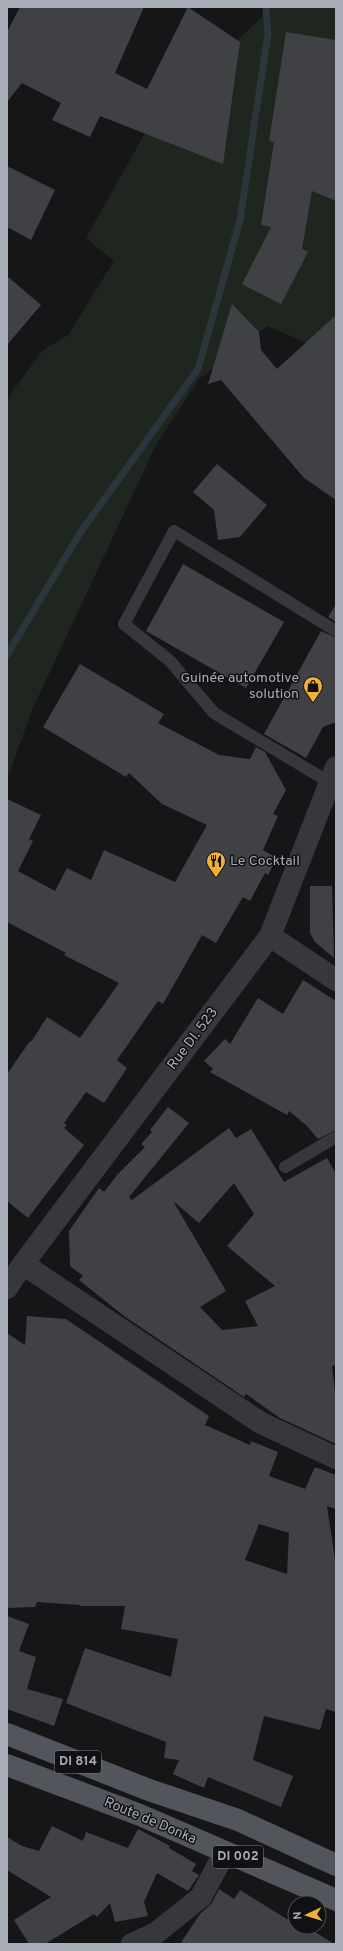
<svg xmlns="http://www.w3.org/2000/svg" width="343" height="1951" font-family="Overpass,sans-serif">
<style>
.green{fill:#1e261f}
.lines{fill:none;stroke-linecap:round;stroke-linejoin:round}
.stream{stroke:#2c353c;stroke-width:7}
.building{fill:#404145;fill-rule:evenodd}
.lane{stroke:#37383d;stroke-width:12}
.street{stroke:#37383d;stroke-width:22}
.primary{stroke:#53555c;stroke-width:22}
.labels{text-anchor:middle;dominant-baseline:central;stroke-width:3;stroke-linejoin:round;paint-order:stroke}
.shield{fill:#111113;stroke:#7b7e86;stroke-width:1}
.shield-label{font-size:13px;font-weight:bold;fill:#a8adb8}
.poi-label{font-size:14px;fill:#a8adb8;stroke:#111113;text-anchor:end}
.street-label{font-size:14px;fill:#a8adb8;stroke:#111113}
</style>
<rect width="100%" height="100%" fill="#161618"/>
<!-- green -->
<path class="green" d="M272 7H336V355L267 326 199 379 156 445 33 708 7 779V399L42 351 68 335 114 261 86 238 149 126Z"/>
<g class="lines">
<!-- stream -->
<path class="stream" d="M7 655 80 533 198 369 240 220 268 34 266 7"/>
</g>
<!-- building -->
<path class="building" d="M20 7H144L115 73 147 89 188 7 240 42 223 164 100 116 90 137 52 120 61 103 22 83 7 102V32Z
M286 32 336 40V201L312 191 302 249 308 252 281 304 242 284 271 227 261 225 274 142 269 141Z
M7 166 55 190 31 240 7 227Z
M7 276 41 305 7 345Z
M232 304 259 332 261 350 277 369 336 315V500L304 478 221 380 208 384Z
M217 464 267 505 240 537 218 540 214 510 193 492Z
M183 564 284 622 246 688 146 631Z
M336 604V622L328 617Z
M321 631 336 638V722L323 727 306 758 264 734Z
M80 664 164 714 158 723 219 755 250 759 256 747 265 752 286 790 273 814 278 816 263 850 277 858 268 875 265 873 250 901 243 897 216 943 202 935 163 1004 158 1001 117 1060 127 1068 104 1103 86 1092 64 1123 67 1125 64 1128 84 1145 28 1218 7 1201V1074L30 1041 31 1042 47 1017 80 1038 119 983 64 955 66 953 7 922V799L41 815 29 839 33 841 18 871 55 891 67 868 91 880 104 850 175 882 207 825 162 804 129 773 126 777 43 727Z
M310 886H332L334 958 315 942 310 933Z
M303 980 336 1001V1130L318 1139 307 1126 289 1111 287 1115 210 1072 213 1069 204 1061 225 1039 230 1044 258 998 283 1014Z
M168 1107 189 1123 129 1197 132 1200 229 1128 236 1138 251 1129 284 1182 327 1158 336 1174V1365L332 1366 336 1402V1444L280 1418 246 1394 244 1397 124 1316 79 1280 83 1276 70 1266 69 1231 99 1188 104 1192 117 1175 145 1147 141 1144 152 1132 150 1130ZM234 1183 254 1214 227 1246 275 1286 245 1301 258 1326 222 1330 200 1307 226 1291 173 1201 199 1223Z
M27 1316 66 1319 209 1416 205 1425 250 1445 251 1441 278 1452 269 1476 305 1489 315 1467 336 1475V1509L327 1506 336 1566V1712L326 1709 320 1730 264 1716 253 1760 293 1776 281 1807 208 1777 204 1788 173 1774 179 1760 164 1758 166 1742 66 1703 85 1648 171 1677 178 1639 121 1629 125 1606H80V1605L37 1602 35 1607 7 1608V1333L25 1345ZM259 1524 289 1533 287 1574 245 1560Z
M7 1616 29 1624 19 1651 36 1657 27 1689 63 1699 54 1726 7 1709Z
M52 1826 83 1841 86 1832 128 1848 138 1829 170 1846 169 1848 196 1864 192 1871 199 1875 188 1891 157 1873 144 1902 148 1916 115 1922 110 1903 97 1917 94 1914 45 1944H29L14 1920 51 1897 7 1870V1837L22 1846 39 1851Z
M219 1889 234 1899 240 1890 295 1924V1927H307L334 1944H180L200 1914 212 1903Z"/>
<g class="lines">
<!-- lane -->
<path class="lane" d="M329 782 214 713 170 661 124 624 174 531 336 631
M285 1167 336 1137"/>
<!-- street -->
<path class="street" d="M270 936 336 980
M23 1264 261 1423 336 1458
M7 1288 23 1264 270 936 336 767
M132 1944 156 1933 201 1897 225 1852"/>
<!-- primary -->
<path class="primary" d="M7 1734 149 1790 238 1820 336 1865
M7 1765 140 1815 336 1900"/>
</g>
<!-- icons -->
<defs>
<symbol id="shop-pin" viewBox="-11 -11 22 30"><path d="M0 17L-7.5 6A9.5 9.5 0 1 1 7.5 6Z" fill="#f2b134" stroke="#111113"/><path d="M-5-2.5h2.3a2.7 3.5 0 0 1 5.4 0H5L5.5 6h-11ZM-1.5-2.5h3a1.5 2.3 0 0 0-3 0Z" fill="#111"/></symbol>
<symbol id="restaurant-pin" viewBox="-11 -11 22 30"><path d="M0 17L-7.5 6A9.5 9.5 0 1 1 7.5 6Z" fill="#f2b134" stroke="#111113"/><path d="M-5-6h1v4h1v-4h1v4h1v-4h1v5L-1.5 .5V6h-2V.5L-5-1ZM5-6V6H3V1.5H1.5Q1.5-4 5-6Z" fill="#111"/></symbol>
</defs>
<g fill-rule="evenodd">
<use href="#shop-pin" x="302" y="675" width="22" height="30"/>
<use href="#restaurant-pin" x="205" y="850" width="22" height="30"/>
</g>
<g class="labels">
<!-- shield labels -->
<g class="shield">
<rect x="55" y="1751" width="46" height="22" rx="3"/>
<rect x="213" y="1846" width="50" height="22" rx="3"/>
</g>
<g class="shield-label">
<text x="78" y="1762">DI 814</text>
<text x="238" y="1857">DI 002</text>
</g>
<!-- poi labels -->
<g class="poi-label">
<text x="299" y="678">Guinée automotive<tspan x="299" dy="16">solution</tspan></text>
<text x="230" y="861" text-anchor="start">Le Cocktail</text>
</g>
<!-- street labels -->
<g class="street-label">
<text transform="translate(193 1039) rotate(-53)">Rue DI. 523</text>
<text transform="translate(150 1821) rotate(23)">Route de Donka</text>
</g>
</g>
<!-- border -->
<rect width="343" height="1951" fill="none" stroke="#a8adb8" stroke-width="16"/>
<!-- north arrow -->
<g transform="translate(307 1915) rotate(266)"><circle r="19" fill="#111113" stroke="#4d4f55"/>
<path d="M0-3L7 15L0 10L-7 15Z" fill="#f2b134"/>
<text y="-6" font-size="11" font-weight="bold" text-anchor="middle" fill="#a8adb8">N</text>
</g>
</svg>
